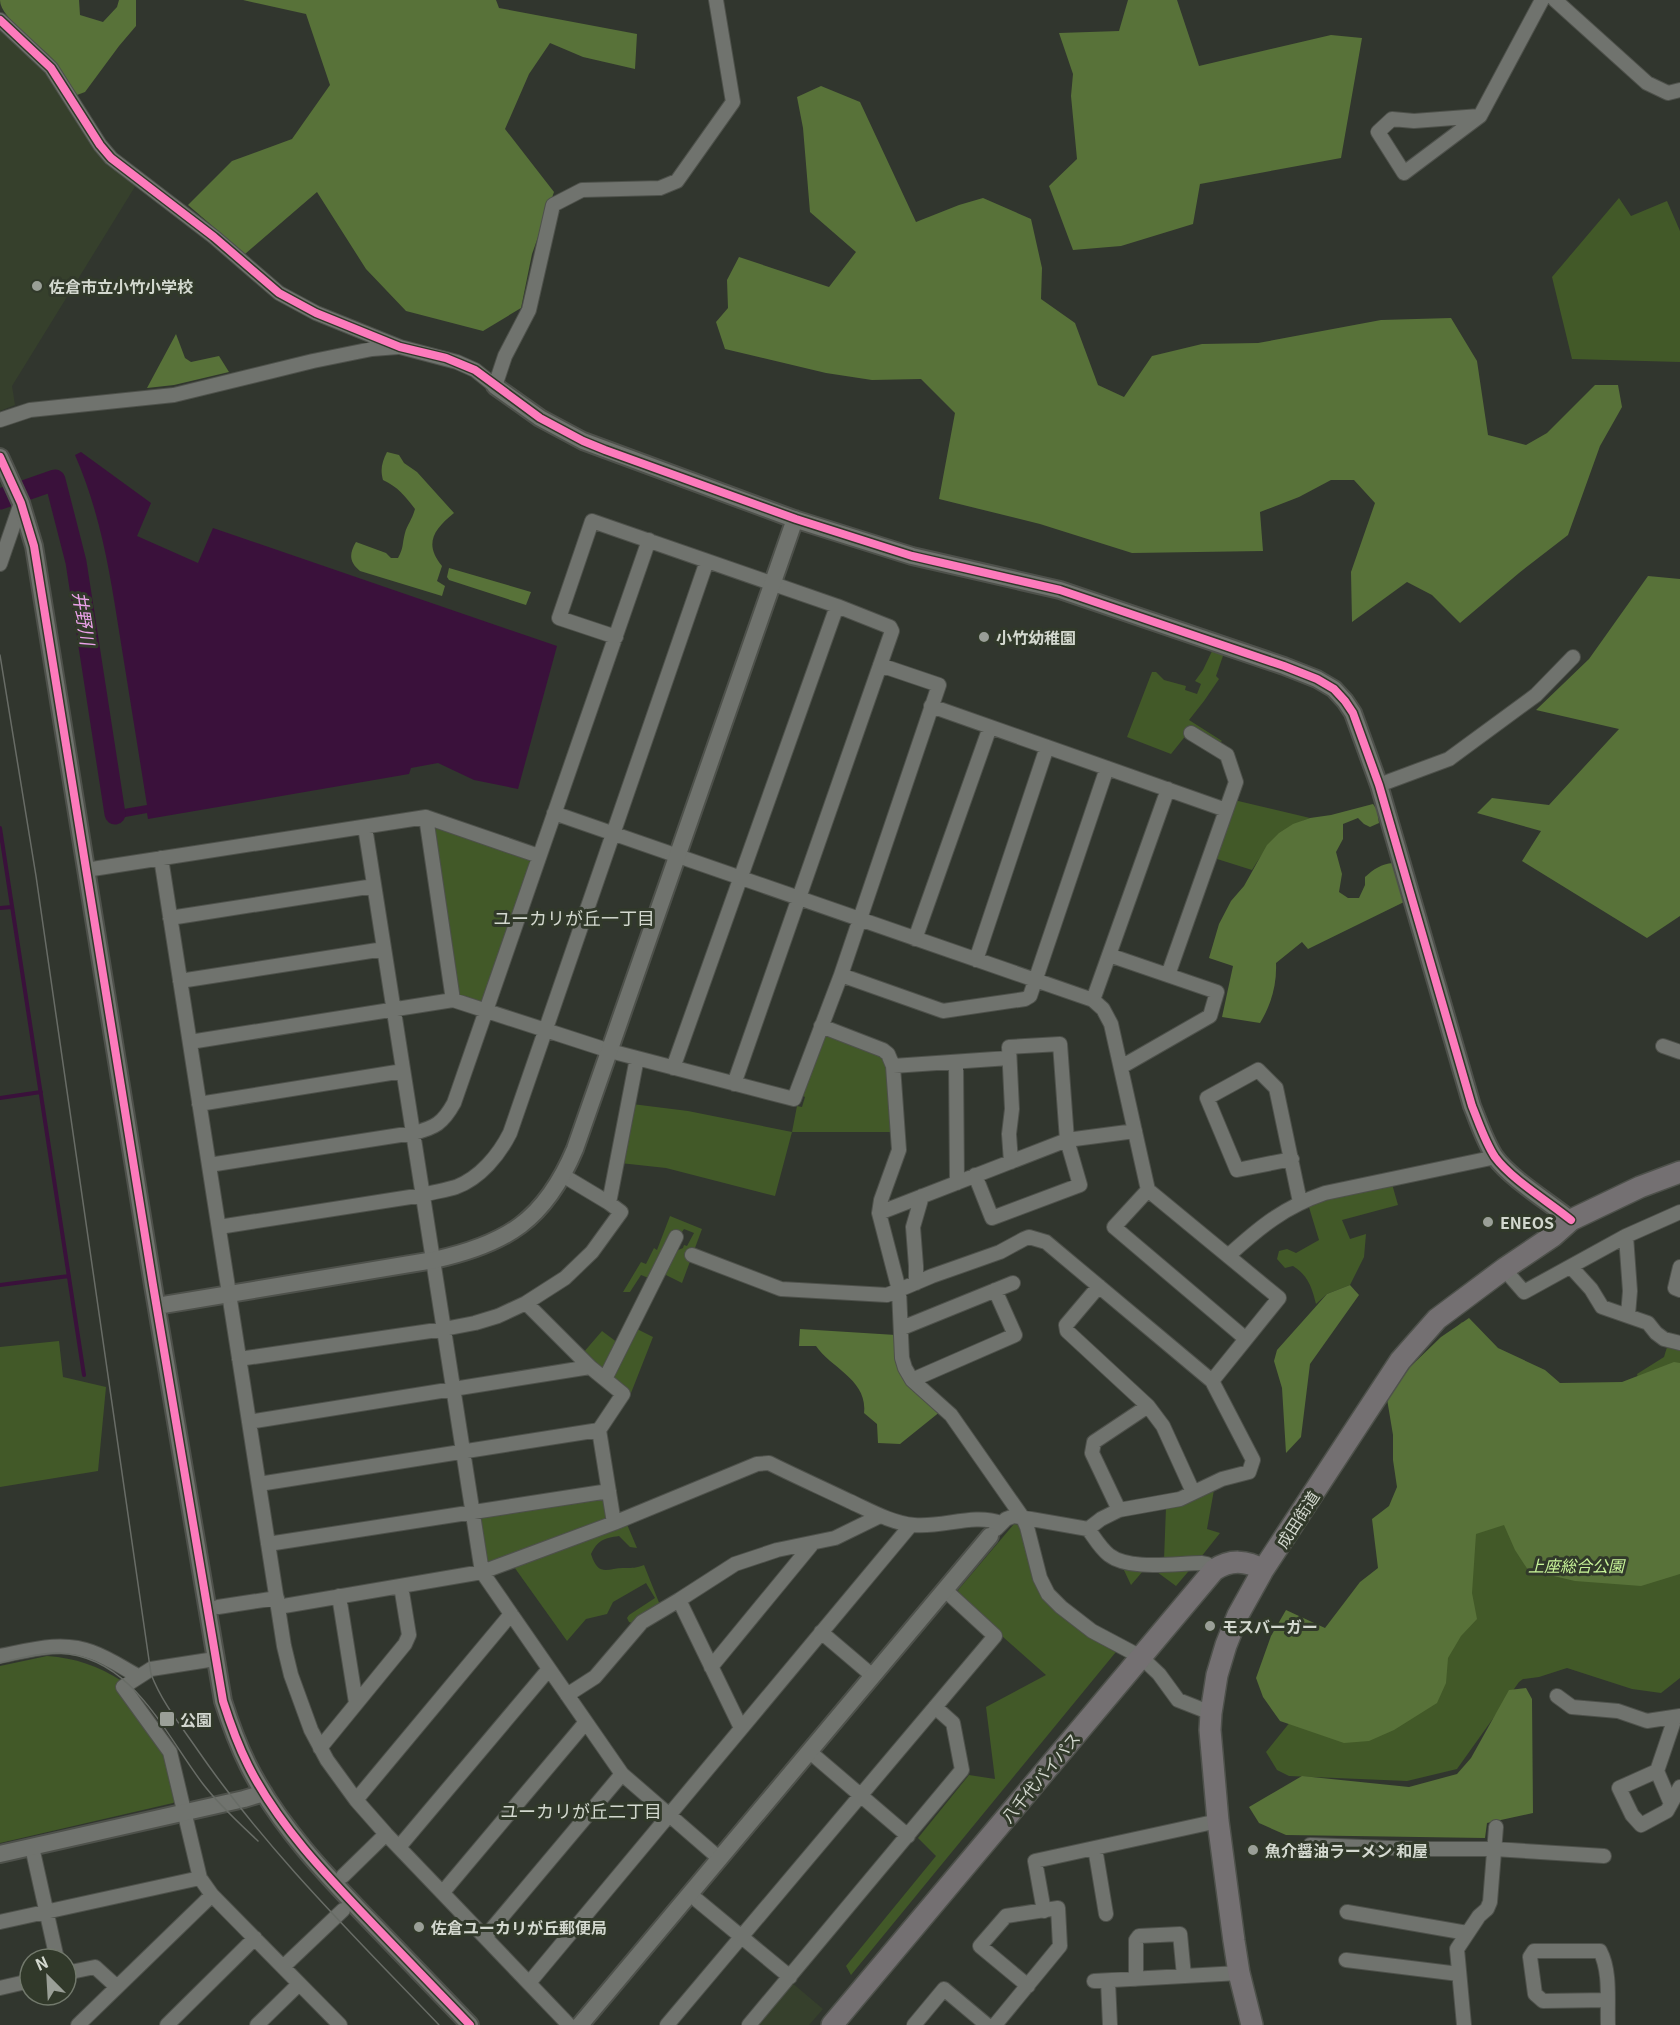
<svg xmlns="http://www.w3.org/2000/svg" width="1680" height="2025" font-family="Georgia,'Noto Sans JP',serif">
<style>
.built{fill:#36402c}
.green{fill:#425928}
.forest{fill:#587239}
.water{fill:#3a113b}
.lines{fill:none;stroke-linecap:round;stroke-linejoin:round}
.stream{stroke:#3a113b;stroke-width:4}
.river{stroke:#3a113b;stroke-width:21}
.minor-casing{stroke:#4e514b;stroke-width:16}
.tertiary-casing{stroke:#4e514b;stroke-width:20}
.trunk-casing{stroke:#4e514b;stroke-width:24}
.minor{stroke:#70736e;stroke-width:14}
.tertiary{stroke:#70736e;stroke-width:16}
.trunk{stroke:#747072;stroke-width:21}
.tram{stroke:#686c66;stroke-width:1.5}
.cycleway-casing{stroke:#31392a;stroke-width:11}
.cycleway{stroke:#fd7abc;stroke-width:8}
.poi-dot{fill:#9a9f97;stroke:#31392a;stroke-width:2}
.labels{text-anchor:middle;dominant-baseline:central;stroke-width:6;stroke-linejoin:round;paint-order:stroke}
.poi-label{font-size:16px;font-weight:bold;fill:#d3d8cf;stroke:#31392a;text-anchor:start}
.street-label{font-size:16px;fill:#d3d8cf;stroke:#31392a}
.park-label{font-size:16px;font-style:italic;fill:#c7f398;stroke:#31392a}
.water-label{font-size:18px;font-style:italic;fill:#eca2ea;stroke:#31392a}
.neighbourhood-label{font-size:18px;fill:#d3d8cf;stroke:#31392a}
</style>
<rect width="100%" height="100%" fill="#31362e"/>
<!-- built -->
<path class="built" d="M0 27 49 74 136 185 12 386 15 405 0 411Z
M791 1982 823 2009 809 2025H756Z"/>
<!-- green -->
<path class="green" d="M1619 198 1631 216 1667 201 1680 231V362L1572 359 1552 277Z
M1213 649 1224 653 1216 676 1219 679 1204 701 1189 720 1222 741 1218 744 1191 729 1171 754 1127 737 1152 672H1156L1164 680 1186 686 1185 690 1197 694 1201 684 1195 681 1203 670Z
M1234 800 1310 818C1280 829 1268 844 1252 870L1214 858Z
M437 826 529 859 531 864 483 1001 477 1004 458 995 433 830Z
M829 1036 879 1054 884 1059 888 1069 893 1132H792L775 1196 666 1168 620 1163 632 1104 688 1111 792 1132 797 1106 802 1107 805 1097 801 1095 823 1037Z
M1392 1184 1398 1205 1342 1220 1350 1239 1366 1234 1364 1257 1350 1285 1327 1294 1316 1304C1312 1288 1308 1275 1293 1266L1285 1268 1277 1259 1279 1251 1287 1249 1296 1253 1319 1240 1308 1204Z
M670 1216 702 1229 682 1283 662 1273 676 1251 683 1248 684 1245 687 1246 694 1233 684 1229 651 1279 641 1275 630 1292H623L641 1262 646 1264 654 1248 657 1250Z
M1462 1322 1526 1382 1646 1416 1637 1374 1664 1357 1671 1334 1680 1339V1678L1661 1693 1632 1689 1567 1668 1539 1677 1523 1679 1519 1682 1457 1769 1407 1781 1289 1776 1277 1770 1266 1752 1295 1716 1347 1721 1450 1333Z
M635 1328 653 1337 631 1393 614 1380 613 1376Z
M602 1331 618 1343 606 1368 600 1369 583 1353Z
M59 1341 63 1377 106 1387 98 1471 0 1487V1347Z
M1214 1490 1207 1529 1220 1533 1201 1557 1164 1560 1166 1507Z
M601 1497 606 1500 609 1518 492 1564 487 1561 480 1521 484 1517Z
M626 1522 637 1548 630 1547 619 1536C604 1538 598 1540 591 1554 599 1579 609 1567 625 1568 633 1568 636 1568 644 1565L660 1605 635 1624 629 1622 627 1618 629 1615 655 1598 646 1583 613 1602 607 1614 586 1619 567 1641 512 1564Z
M1014 1524 1024 1526 1037 1579 1120 1647 851 1975 846 1966 936 1856 918 1838 969 1775 995 1779 986 1707 1046 1675 960 1599 958 1590Z
M1122 1566H1193L1176 1586 1157 1572 1143 1571 1131 1585Z
M47 1656C76 1658 98 1666 122 1681L116 1687 165 1756 176 1801 173 1803 0 1843V1666Z"/>
<!-- forest -->
<path class="forest" d="M0 0H79L80 15 103 22 117 7 119 0H136V26L119 46 85 92 77 95C70 85 64 73 56 63 44 47 0 19 0 0Z
M243 0H496L499 8 637 34 635 69 583 57 550 43 529 74 505 129 554 192 532 254 521 308 483 331 406 311 366 269 317 192 245 254 188 205 232 161 292 139 330 85 306 14Z
M1128 0H1177L1199 66 1331 35 1362 38 1341 158 1200 184 1193 224 1121 246 1073 250 1049 186 1077 159 1071 96 1073 74 1059 33 1119 31Z
M821 86 860 102 916 222 959 205 983 198 1031 219 1042 268 1041 299 1075 323 1098 385 1124 397 1152 356 1202 344 1258 343 1381 320 1451 318 1477 361 1488 435 1526 445 1547 433 1595 385H1618L1622 407 1600 446 1568 535 1519 573 1460 623 1432 595 1407 582 1352 622 1351 572 1375 503 1354 480H1331L1299 497 1260 512 1263 551 1132 553 1040 524 939 499 955 413 921 379 872 380 826 373 725 349 716 322 728 308 727 280 739 257 829 287 856 252 810 212 803 128 797 97Z
M176 334 185 358 191 362 219 356 229 372 174 385 147 388Z
M387 452 399 455 404 463 417 472 454 513C433 530 424 544 442 566L437 581 445 586 442 596 360 571C349 562 349 554 356 542L386 553 391 558H398C404 547 402 544 405 533 407 525 412 520 415 509 405 496 398 487 383 480 380 469 382 462 387 452Z
M449 568 531 592 526 605 449 580 447 577Z
M1648 576 1680 579V916L1647 938 1522 861 1541 831 1477 813 1492 798 1549 805 1619 729 1536 710 1589 659Z
M1373 804 1377 810 1379 823 1370 827 1364 824 1358 818 1343 824V839L1336 852 1342 874 1339 892 1348 898H1359L1365 885V877C1374 869 1381 864 1393 863L1404 902 1308 949 1302 942 1276 963C1277 985 1271 1005 1260 1023L1222 1017 1233 966 1209 958 1219 924 1231 901 1244 886 1267 845 1279 833 1293 824 1310 818 1331 815Z
M1350 1285 1359 1295 1310 1364 1301 1437 1286 1453 1282 1388 1274 1361 1277 1350 1327 1294Z
M1469 1318 1498 1348 1545 1370 1560 1383 1622 1382 1674 1362 1680 1363V1574L1641 1586 1575 1581 1528 1570 1515 1550 1504 1525 1476 1534 1472 1593 1477 1619 1461 1636 1448 1658 1446 1683 1437 1703 1394 1730 1369 1741 1344 1743 1280 1721 1263 1697 1256 1678 1271 1636 1286 1610 1325 1628 1360 1582 1378 1568 1372 1519 1389 1506 1397 1487 1393 1460V1435L1387 1399 1410 1367 1441 1337Z
M800 1329 896 1335 898 1360 941 1411 900 1444 878 1443 877 1424 864 1413C868 1380 831 1368 816 1346H799Z
M1526 1688 1532 1699 1533 1813 1487 1823 1485 1838 1286 1835 1259 1823 1249 1807 1302 1776 1409 1787 1457 1774 1471 1758 1509 1690Z"/>
<!-- water -->
<path class="water" d="M81 452 151 503 137 536 198 563 213 528 557 646 518 789 474 780 438 763 411 768 409 774 148 819 147 813 120 818 118 810 147 805C138 749 129 693 120 637 110 573 101 515 75 455Z"/>
<g class="lines">
<!-- stream -->
<path class="stream" d="M0 828 84 1375
M0 908 12 907
M0 1098 41 1092
M0 1285 69 1276"/>
<!-- river -->
<path class="river" d="M0 499 55 480 76 562 115 814"/>
<defs>
<path id="minor" d="M1555 0 1647 83 1668 93 1680 90
M0 20 51 68 100 145 111 158 214 237 279 293 316 313 400 347 457 362 475 370 495 386 505 356 529 310 553 205 582 190 660 188 677 181 733 102 716 0
M1480 116 1414 121 1392 119 1378 132 1404 173 1480 116 1542 0
M0 420 30 410 174 395 313 361 372 349 398 347
M0 564 21 503
M616 637 559 618 592 521 837 606 890 627 892 631 734 1084
M931 706 1226 810
M1379 785 1449 759 1536 695 1573 657
M554 813 1093 1000 1103 1009 1111 1024 1148 1190 1279 1298 1212 1381
M426 817 453 1000 610 1051 794 1099 841 975 939 685 880 665
M365 827 482 1572 622 1774 720 1859
M161 858 284 1646 291 1675 311 1730 327 1760 356 1800 386 1834 569 2025
M86 870 426 817 539 856
M170 918 374 886
M915 939 990 727
M1109 955 1217 992 1210 1016 1121 1067
M976 960 1047 747
M841 975 943 1011 1025 999 1030 996 1107 768
M1168 975 1236 782 1227 755 1191 733
M180 981 384 949
M1093 1000 1168 789
M821 1026 883 1050 888 1054 893 1066 899 1150 881 1200 879 1213 899 1290 902 1358 905 1368 912 1380 951 1415 1023 1518 1027 1527 1040 1578 1048 1594 1061 1607 1092 1631 1141 1657 1159 1674 1178 1700 1211 1713
M190 1042 453 1000
M1663 1046 1680 1052
M956 1062 957 1183
M893 1066 1009 1058
M673 1068 837 606
M199 1104 403 1071
M1292 1159 1237 1170 1207 1098 1258 1070 1276 1088 1300 1202
M209 1165 413 1133C435 1128 443 1123 454 1103L649 540
M975 1175 992 1218 1080 1185 1067 1140 1060 1044 1009 1047 1012 1109 1009 1134 1011 1162
M1148 1190 1114 1227 1246 1339
M609 1203 637 1058
M879 1213 1067 1140 1135 1131
M219 1227 423 1195C434 1192 446 1190 456 1187 480 1178 499 1155 510 1133L707 561
M1626 1236 1630 1291 1628 1315
M692 1255 781 1289 887 1295 932 1276 1000 1252 1024 1239 1029 1237 1046 1242 1212 1381 1253 1460 1249 1472 1222 1479 1180 1499 1119 1510 1101 1519 1088 1529
M1228 1256C1260 1227 1284 1207 1325 1193L1496 1157
M1571 1267 1591 1289 1602 1307 1648 1323 1656 1333 1664 1339 1680 1343
M1680 1267 1675 1288 1680 1290
M1504 1269 1524 1292 1626 1236 1680 1212
M916 1283V1266L913 1227 922 1196
M1099 1286 1066 1325 1067 1331 1148 1406 1163 1426 1193 1492
M526 1303 590 1367 623 1394 599 1430 614 1523
M902 1328 1013 1283
M239 1359 444 1329 475 1323 498 1316 526 1303 565 1278 592 1252 621 1212 609 1203 564 1176
M605 1379 676 1237
M912 1380 1015 1335 995 1290
M249 1422 590 1367
M259 1484 599 1430
M1119 1510 1092 1453 1094 1442 1148 1406
M996 1529 1006 1519 1014 1516 1088 1529C1094 1537 1100 1548 1109 1555 1130 1571 1176 1563 1202 1563L1207 1564 1214 1570
M268 1544 609 1491
M339 1596 356 1703
M679 1600 741 1728
M218 1607 277 1598
M278 1607 482 1572 614 1523 757 1464 769 1463C795 1476 822 1488 849 1501 869 1510 891 1523 914 1525 943 1528 973 1513 1001 1523
M821 1632 868 1672
M0 1656C30 1650 62 1640 92 1652 109 1658 123 1668 138 1676
M215 1659 151 1669 123 1687 170 1752 200 1878 212 1895 340 2025
M711 1667 813 1543
M567 1695 595 1677 642 1622 679 1600 735 1564 777 1550 835 1538 880 1516
M1557 1696 1572 1707 1618 1711 1647 1721 1680 1716
M320 1748 405 1644 409 1635 401 1586
M810 1752 908 1836
M1657 1771 1675 1718
M356 1800 511 1614
M1671 1804 1657 1771 1619 1788 1632 1815 1641 1825 1667 1811 1680 1787
M1310 1845 1417 1849H1494L1604 1856
M32 1847 57 1959
M399 1847 549 1669
M1095 1848 1106 1914
M343 1876 386 1834
M443 1892 586 1722
M697 1900 790 1977
M1044 1911 1035 1861 1218 1821
M1347 1912 1467 1933
M0 1922 200 1878
M485 1937 622 1774
M1346 1960 1459 1974
M283 1967 343 1910
M66 1973 95 1967 117 1987
M1136 1979V1940L1139 1936 1180 1934 1184 1976
M1094 1981 1239 1973
M1108 1981 1110 2025
M529 1983 911 1525
M0 1988 30 1981
M1607 2000 1543 2001 1535 1994 1530 1957 1534 1951H1600C1611 1972 1607 2002 1608 2025
M78 2025 212 1895
M167 2025 255 1938
M257 2025 299 1984
M667 2025 995 1636 945 1590
M749 2025 962 1770 953 1723 935 1707
M914 2025 944 1989 987 2025
M995 2025 1060 1946 1058 1908 1006 1916 980 1946 1028 1986
M1464 2025 1457 1949 1479 1916 1487 1909 1490 1902 1496 1827"/>
<path id="tertiary" d="M495 386 540 418 583 441 794 519 912 556 1060 590 1284 666 1317 679 1334 689 1345 701 1353 713 1379 785 1472 1106C1479 1123 1485 1142 1495 1157 1511 1179 1549 1202 1571 1220
M0 457 21 503 34 546 153 1285 223 1701C230 1723 238 1745 248 1765 278 1825 326 1875 372 1923 405 1957 437 1991 470 2025
M157 1306 434 1260C507 1244 545 1220 575 1149L795 519
M0 1854 244 1799 264 1793
M580 2025 990 1536"/>
<path id="trunk" d="M832 2025 1214 1570C1230 1559 1247 1560 1263 1570
M1252 2025 1239 1973 1234 1941 1218 1821 1210 1730 1211 1713 1217 1675 1226 1645 1238 1615 1263 1570 1400 1361 1437 1319 1504 1269 1553 1236 1571 1220 1640 1187 1680 1172"/>
</defs>
<!-- minor casing -->
<use href="#minor" class="minor-casing"/>
<!-- tertiary casing -->
<use href="#tertiary" class="tertiary-casing"/>
<!-- trunk casing -->
<use href="#trunk" class="trunk-casing"/>
<!-- minor -->
<use href="#minor" class="minor"/>
<!-- tertiary -->
<use href="#tertiary" class="tertiary"/>
<!-- trunk -->
<use href="#trunk" class="trunk"/>
<!-- tram -->
<path class="tram" d="M0 655 36 876 151 1674C162 1703 182 1727 199 1752 268 1852 355 1937 439 2025
M0 1663C19 1659 40 1652 59 1653 133 1657 164 1733 203 1784 219 1805 239 1823 258 1841"/>
<defs>
<path id="cycleway" d="M0 20 51 68 100 145 111 158 214 237 279 293 316 313 400 347 446 358 475 370 540 418 583 441 605 450 796 519 912 556 1060 590 1284 666 1317 679 1334 689 1345 701 1353 713 1379 785 1472 1106C1479 1123 1485 1142 1495 1157 1511 1179 1549 1202 1571 1220
M0 457 21 503 34 546 153 1285 223 1701C230 1723 238 1745 248 1765 278 1825 326 1875 372 1923 405 1957 437 1991 470 2025"/>
</defs>
<!-- cycleway casing -->
<use href="#cycleway" class="cycleway-casing"/>
<!-- cycleway -->
<use href="#cycleway" class="cycleway"/>
</g>
<!-- markers -->
<g class="poi-dot">
<circle cx="37" cy="286" r="6"/>
<circle cx="984" cy="637" r="6"/>
<circle cx="1488" cy="1222" r="6"/>
<circle cx="1210" cy="1626" r="6"/>
<rect x="159" y="1711" width="16" height="16" rx="3"/>
<circle cx="1253" cy="1850" r="6"/>
<circle cx="419" cy="1927" r="6"/>
</g>
<g class="labels">
<!-- poi labels -->
<g class="poi-label">
<text x="49" y="286">佐倉市立小竹小学校</text>
<text x="996" y="637">小竹幼稚園</text>
<text x="1500" y="1222">ENEOS</text>
<text x="1222" y="1626">モスバーガー</text>
<text x="180" y="1719">公園</text>
<text x="1265" y="1850">魚介醤油ラーメン 和屋</text>
<text x="431" y="1927">佐倉ユーカリが丘郵便局</text>
</g>
<!-- street labels -->
<g class="street-label">
<text transform="translate(1297 1519) rotate(-57)">成田街道</text>
<text transform="translate(1040 1777) rotate(-50)">八千代バイパス</text>
</g>
<!-- park labels -->
<g class="park-label">
<text x="1576" y="1565">上座総合公園</text>
</g>
<!-- water labels -->
<g class="water-label">
<text transform="translate(85 618) rotate(81)">井野川</text>
</g>
<!-- neighbourhood labels -->
<g class="neighbourhood-label">
<text x="574" y="917">ユーカリが丘一丁目</text>
<text x="581" y="1810">ユーカリが丘二丁目</text>
</g>
</g>
<!-- north arrow -->
<g transform="translate(48 1977) rotate(336)"><circle r="28" fill="#31392a" stroke="#72796c" stroke-width="1.5"/>
<path d="M0-4.5L10 22L0 15L-10 22Z" fill="#9a9f97"/>
<text y="-9" font-size="16" font-weight="bold" text-anchor="middle" fill="#d3d8cf">N</text>
</g>
</svg>
